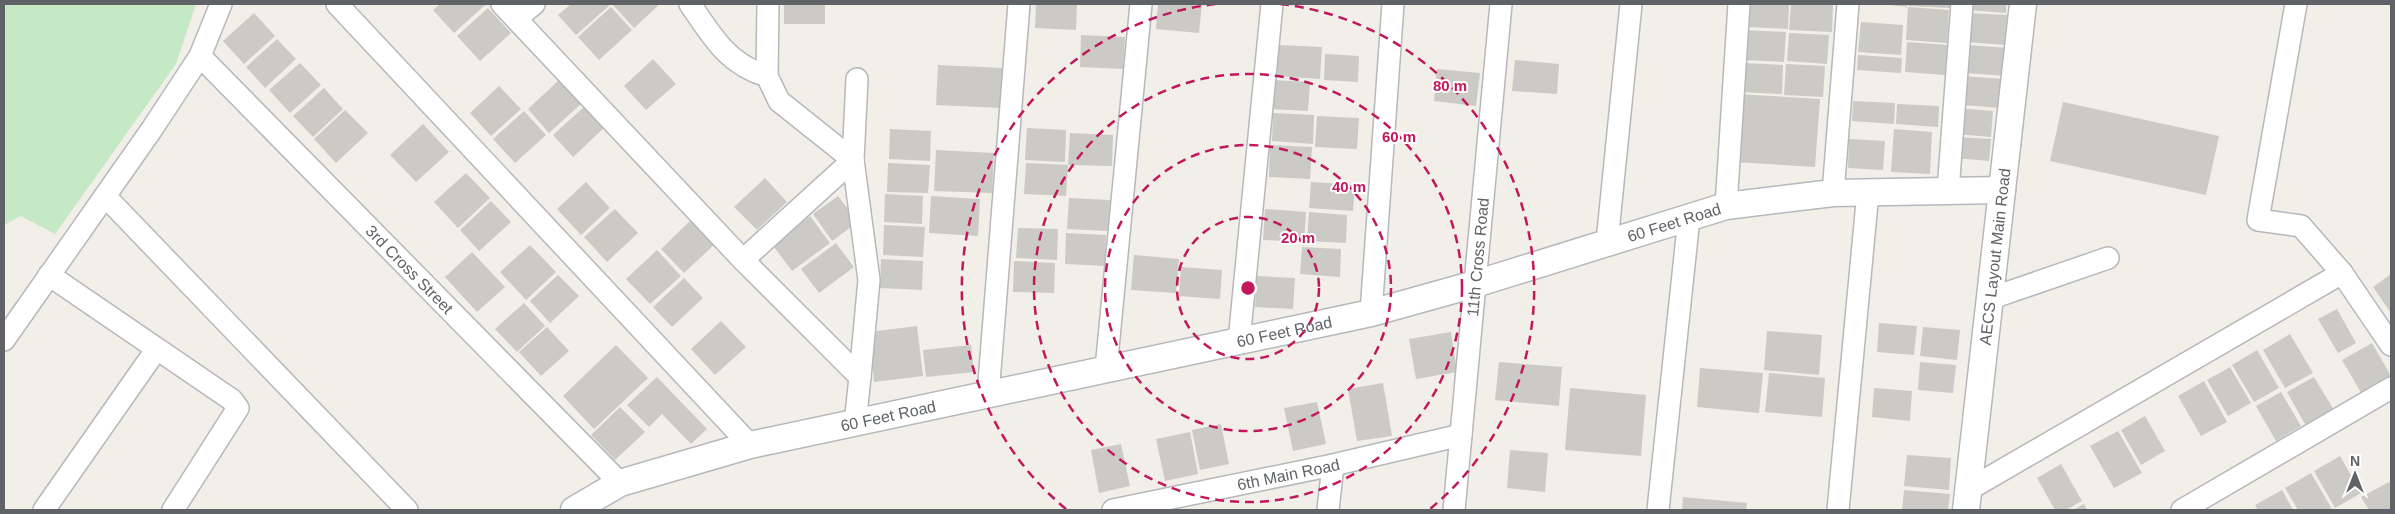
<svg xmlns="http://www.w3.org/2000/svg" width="2395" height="514" font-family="Helvetica,sans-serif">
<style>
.green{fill:#c5e8c5}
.building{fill:#cccac5}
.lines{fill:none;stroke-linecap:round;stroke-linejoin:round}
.minor-casing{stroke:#b5b8bc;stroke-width:24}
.tertiary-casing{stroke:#b5b8bc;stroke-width:29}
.minor{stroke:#fff;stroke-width:21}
.tertiary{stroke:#fff;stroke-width:26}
.ring{fill:none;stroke:#c2185b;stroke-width:2.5;stroke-dasharray:9 6}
.labels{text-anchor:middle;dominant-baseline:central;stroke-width:4;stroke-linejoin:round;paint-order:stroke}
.street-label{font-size:16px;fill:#5f6368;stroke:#fff}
.centre{fill:#c2185b;stroke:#fff;stroke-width:2.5}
.ring-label{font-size:15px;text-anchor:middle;font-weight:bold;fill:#c2185b;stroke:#fff;stroke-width:4;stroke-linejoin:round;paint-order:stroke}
</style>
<rect width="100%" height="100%" fill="#f1efe8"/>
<!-- green -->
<path class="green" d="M4 4H196L176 64 55 234 21 216 4 225Z"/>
<!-- building -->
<path class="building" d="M440 4H484L485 5 454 33 433 10Z
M571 4H611L576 35 558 15Z
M614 4H660L634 28 613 5Z
M784 4H825V24H784Z
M1036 4H1077L1076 30 1035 28Z
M1158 4H1202L1199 33 1156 29Z
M1747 4H1789L1788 29 1746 27Z
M1791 4H1833L1832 32 1789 30Z
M1879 4H1907V7Z
M1909 4H1950V8L1908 6Z
M1969 4H2006V13L1968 10Z
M611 7 632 30 599 60 578 37Z
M1908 7 1949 10 1947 43 1906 40Z
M488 8 511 33 480 61 457 36Z
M254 13 275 36 244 64 223 41Z
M1968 13 2007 15 2005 45 1966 42Z
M1861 22 1903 25 1901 55 1858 52Z
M1744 30 1786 32 1784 62 1743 60Z
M1789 33 1829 35 1827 64 1787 61Z
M1081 35 1125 37 1123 69 1080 67Z
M277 39 296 59 265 88 246 67Z
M1907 42 1947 45 1945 75 1905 72Z
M1279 45 1322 47 1320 79 1277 76Z
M1966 45 2009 48 2007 76 1964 73Z
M1325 54 1359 56 1358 82 1324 80Z
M1858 55 1902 58 1901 73 1857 70Z
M653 59 676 84 646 110 624 86Z
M1515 60 1559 64 1557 94 1512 91Z
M300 63 321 85 290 113 269 90Z
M1742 63 1783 65 1782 94 1740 92Z
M1786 64 1825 66 1823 97 1784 95Z
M938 65 1003 68 1002 108 936 105Z
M1437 69 1480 73 1476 106 1434 101Z
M1963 76 2004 79 2002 108 1961 105Z
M560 79 582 103 549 133 528 109Z
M1272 80 1310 82 1308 111 1270 109Z
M499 86 521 109 491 136 470 113Z
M324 88 343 109 313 137 293 116Z
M1737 94 1820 99 1815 167 1733 162Z
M1853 101 1895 103 1894 124 1852 121Z
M2063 102 2219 136 2206 195 2050 161Z
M1897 104 1939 106 1938 127 1896 124Z
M586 105 605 127 573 157 553 135Z
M1957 108 1993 111 1991 137 1955 134Z
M345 110 368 133 336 163 314 139Z
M524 111 546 135 515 163 493 139Z
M1273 113 1314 115 1313 144 1272 141Z
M1317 116 1359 118 1357 149 1315 147Z
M423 124 449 152 416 182 390 155Z
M1027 128 1066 130 1065 162 1025 160Z
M890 129 931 131 930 161 889 159Z
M1894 129 1932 132 1930 174 1891 172Z
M1070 133 1113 135 1112 166 1068 165Z
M1956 137 1991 139 1989 161 1954 158Z
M1849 139 1885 141 1883 170 1848 168Z
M1270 145 1312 147 1310 179 1269 177Z
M936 150 994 153 992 193 934 191Z
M888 163 930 165 928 193 887 192Z
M1026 163 1068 165 1066 196 1024 194Z
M466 173 490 198 458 228 434 202Z
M765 178 787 202 757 230 734 207Z
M586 182 610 208 581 235 557 209Z
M1311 182 1355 185 1353 211 1309 208Z
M885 194 923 196 922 224 884 222Z
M838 196 858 222 832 241 813 214Z
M931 196 980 199 978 236 929 233Z
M1069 198 1110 200 1108 231 1067 229Z
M491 201 511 222 479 251 460 230Z
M615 209 638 233 607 262 584 237Z
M1265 209 1306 212 1304 242 1263 240Z
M1309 212 1347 215 1346 243 1307 241Z
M810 216 830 243 792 271 772 244Z
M691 220 714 245 684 273 661 249Z
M884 225 925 227 923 257 883 255Z
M1018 228 1058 229 1057 260 1016 258Z
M1066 233 1106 235 1105 266 1065 264Z
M836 243 854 267 819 293 801 269Z
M530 245 556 272 526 300 500 272Z
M1302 247 1341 249 1340 277 1300 274Z
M657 250 681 276 650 304 626 279Z
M472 252 505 287 477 312 445 277Z
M1134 255 1179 259 1176 293 1131 290Z
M881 259 923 261 922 290 880 288Z
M1014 261 1055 263 1054 293 1013 292Z
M1181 267 1222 270 1220 299 1179 296Z
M2391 274V313L2373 287Z
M558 275 579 296 550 323 530 301Z
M1257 276 1295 278 1293 309 1255 307Z
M684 278 703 298 672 327 653 307Z
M524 303 545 326 517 352 495 329Z
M2337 309 2356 343 2338 353 2318 319Z
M721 321 746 347 715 375 691 349Z
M1879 323 1917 326 1914 355 1877 352Z
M917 326 923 376 874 382 869 332Z
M547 327 569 351 541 376 519 352Z
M1923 327 1960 330 1957 360 1920 356Z
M1767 331 1822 335 1819 375 1764 370Z
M1451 332 1457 372 1416 379 1409 339Z
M2290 334 2313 373 2285 388 2263 350Z
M2372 343 2391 376V379L2363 396 2342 360Z
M616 345 648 378 594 429 563 396Z
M971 345 974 372 926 377 923 350Z
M2257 350 2279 388 2254 402 2232 365Z
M1499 362 1562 367 1559 406 1495 400Z
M1920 362 1956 365 1953 393 1918 390Z
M2230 367 2251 403 2228 416 2207 380Z
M1700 368 1763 373 1759 413 1697 407Z
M1769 373 1825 378 1822 417 1765 412Z
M657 377 707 429 691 444 662 414 649 427 627 405Z
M2314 377 2334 410 2306 426 2287 392Z
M2204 381 2227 422 2201 436 2178 396Z
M1383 383 1392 436 1357 441 1348 389Z
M1570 388 1646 395 1641 456 1565 450Z
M1874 388 1912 391 1910 421 1872 417Z
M2281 392 2301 426 2276 441 2256 406Z
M1317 402 1326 444 1293 451 1284 408Z
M620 407 645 432 615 460 591 435Z
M2145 416 2165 451 2141 465 2121 430Z
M1221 424 1229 464 1200 470 1192 430Z
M2118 431 2142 473 2114 488 2090 446Z
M1190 432 1198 474 1165 481 1156 439Z
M1121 444 1130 486 1099 493 1091 450Z
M1510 450 1548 453 1545 492 1507 488Z
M1907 455 1951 458 1949 490 1904 486Z
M2340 456 2361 493 2335 508 2314 471Z
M2061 464 2082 501 2066 510H2055L2037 478Z
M2311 473 2332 509 2329 510H2298L2285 488Z
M2389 482 2391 486V510H2369L2361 497Z
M1904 490 1950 494 1948 510H1902Z
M2282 490 2293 510H2258L2255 505Z
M1683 497 1747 503 1746 510H1682Z
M2084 504 2087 510H2073Z"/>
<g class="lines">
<defs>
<g id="minor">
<path d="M337 4 750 445"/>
<path d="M502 4 743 260 860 377 855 424"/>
<path d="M690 4C712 36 727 64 767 76L779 101 853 160"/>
<path d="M2296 4 2258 220 2301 226 2342 273 2391 345"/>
<path d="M516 19 534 4"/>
<path id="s1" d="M200 56 620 483"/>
<path d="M767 76 768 4"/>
<path d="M857 79 853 160 869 280 860 377"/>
<path d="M1948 191 1962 4"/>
<path d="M1833 193 1848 4"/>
<path d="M105 196 407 510"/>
<path d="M1726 206 1739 4"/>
<path d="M1607 242 1631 4"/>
<path d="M743 260 853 160"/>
<path d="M49 275 232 400 238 408 173 510"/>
<path d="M1989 299 2108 258"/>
<path d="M1371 313 1393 4"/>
<path d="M4 340 152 129 200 56 221 4"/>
<path d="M1239 341 1272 4"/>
<path d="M1106 369 1141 4"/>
<path d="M988 395 1019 4"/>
<path d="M1968 490 2342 273"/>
<path d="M44 510 156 350"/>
<path id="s2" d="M1113 510 1333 465 1461 435"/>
<path d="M1328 510 1333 465"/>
<path id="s3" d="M1454 510 1501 4"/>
<path d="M1658 510 1689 218"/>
<path d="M1838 510 1868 192"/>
<path d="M2182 510 2391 388"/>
</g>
<g id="tertiary">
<path id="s4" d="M574 510 620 483 750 445 1371 313 1475 284 1726 206 1833 193 2002 190"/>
<path id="s5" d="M1966 510 2023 4"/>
</g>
</defs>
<!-- minor casing -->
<use href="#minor" class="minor-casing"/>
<!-- tertiary casing -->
<use href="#tertiary" class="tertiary-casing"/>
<!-- minor -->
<use href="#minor" class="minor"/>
<!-- tertiary -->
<use href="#tertiary" class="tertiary"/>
</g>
<!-- distance rings -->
<g class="ring">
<circle cx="1248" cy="288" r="71"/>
<circle cx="1248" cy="288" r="143"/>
<circle cx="1248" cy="288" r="214"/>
<path d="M1066 509A286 286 0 0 1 1216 4M1280 4A286 286 0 0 1 1430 509"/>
</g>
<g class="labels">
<!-- street labels -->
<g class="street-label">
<text stroke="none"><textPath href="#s4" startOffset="1140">60 Feet Road</textPath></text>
<text stroke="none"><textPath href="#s3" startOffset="254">11th Cross Road</textPath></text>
<text stroke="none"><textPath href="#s5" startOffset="255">AECS Layout Main Road</textPath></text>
<text stroke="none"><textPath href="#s1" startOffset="299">3rd Cross Street</textPath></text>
<text stroke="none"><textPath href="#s4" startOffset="735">60 Feet Road</textPath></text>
<text stroke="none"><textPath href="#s4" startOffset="330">60 Feet Road</textPath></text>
<text stroke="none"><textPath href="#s2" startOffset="179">6th Main Road</textPath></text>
</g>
</g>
<circle cx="1248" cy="288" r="8" class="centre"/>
<g class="ring-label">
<text x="1450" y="91">80 m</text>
<text x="1399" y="142">60 m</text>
<text x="1349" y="192">40 m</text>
<text x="1298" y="243">20 m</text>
</g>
<!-- border -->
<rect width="2395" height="514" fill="none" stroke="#5f6368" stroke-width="10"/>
<!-- north arrow -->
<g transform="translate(2355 474)" stroke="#ffffff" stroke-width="4" paint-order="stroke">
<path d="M0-4L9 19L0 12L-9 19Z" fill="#5f6368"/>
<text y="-8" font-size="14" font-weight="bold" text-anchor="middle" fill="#5f6368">N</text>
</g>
</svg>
